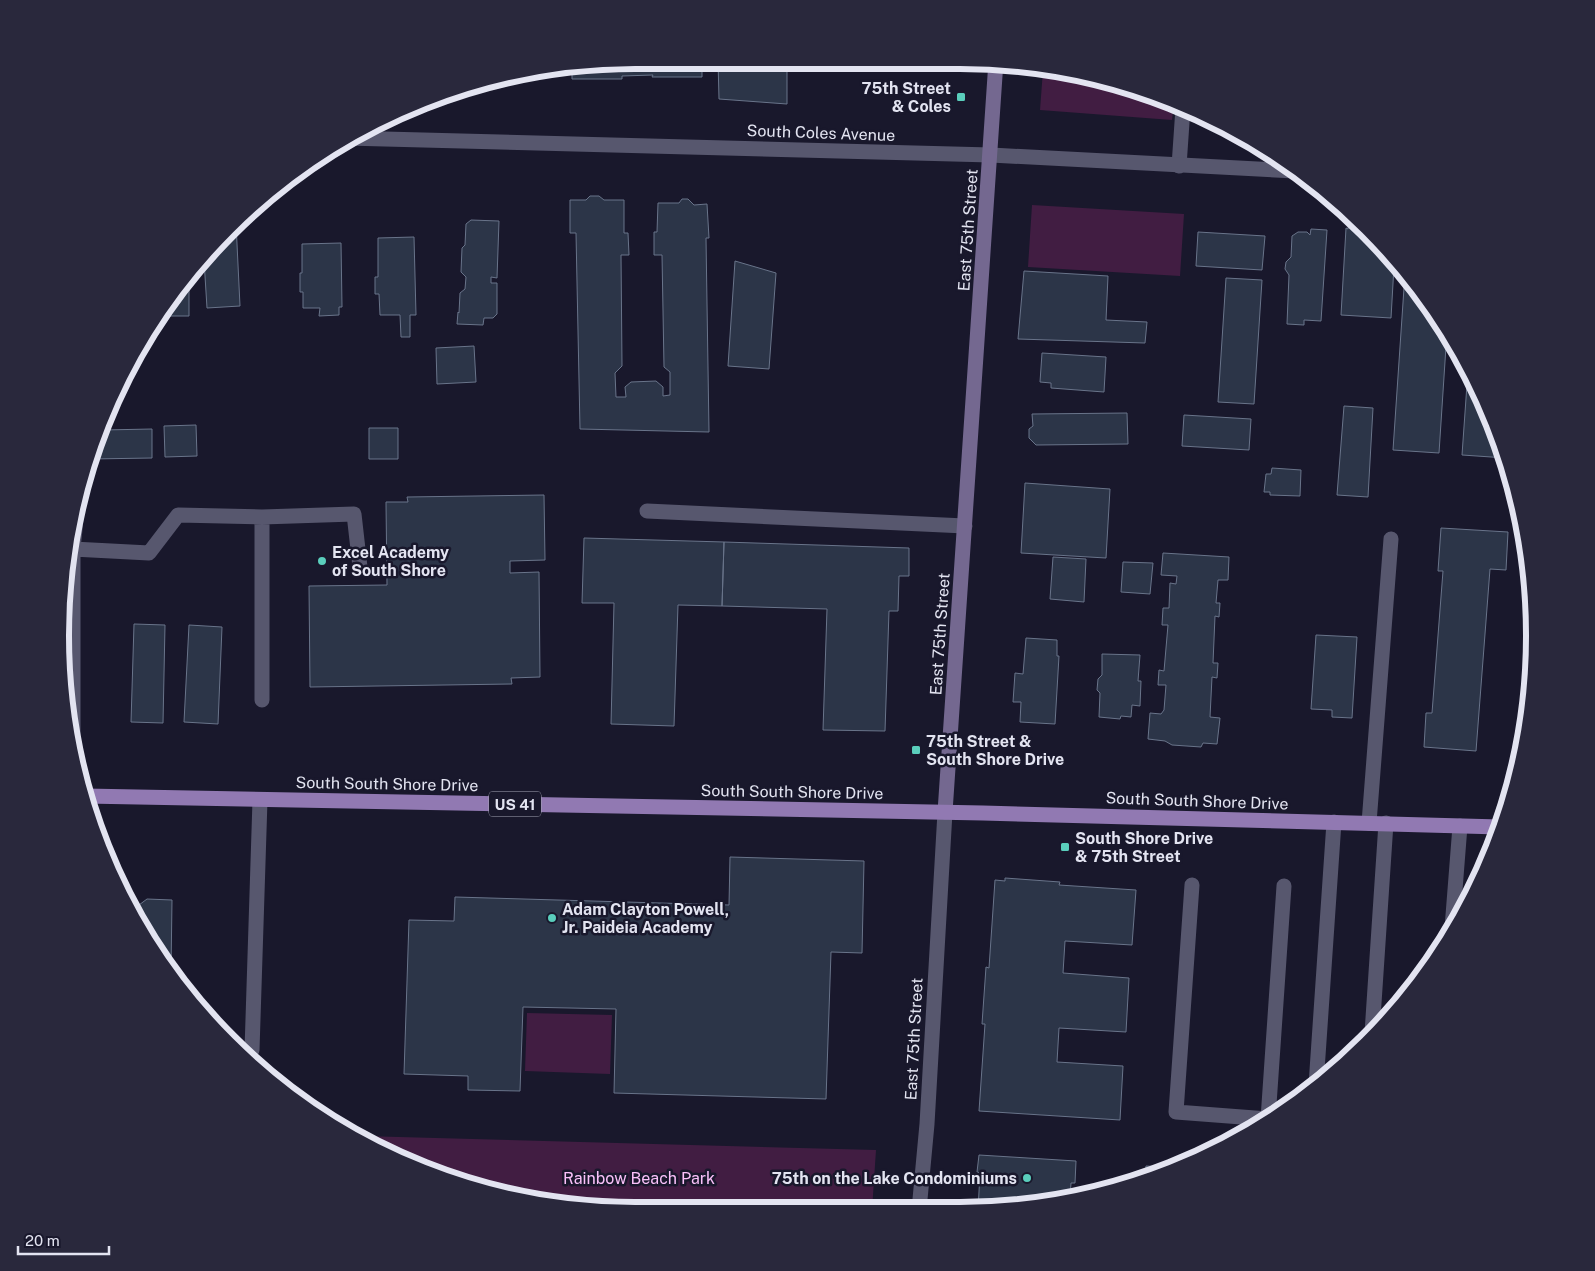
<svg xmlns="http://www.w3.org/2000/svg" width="1595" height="1271" font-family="'Public Sans',sans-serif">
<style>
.green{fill:#411d42}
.building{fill:#2c3548;stroke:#69748a}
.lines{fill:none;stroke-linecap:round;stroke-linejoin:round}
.lane{stroke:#57576e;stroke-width:15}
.street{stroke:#57576e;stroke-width:15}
.secondary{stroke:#746890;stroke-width:15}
.primary{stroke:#9179b2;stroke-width:15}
.poi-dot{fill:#5acebc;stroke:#19182c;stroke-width:2}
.labels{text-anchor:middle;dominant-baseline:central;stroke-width:5;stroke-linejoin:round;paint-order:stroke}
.shield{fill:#19182c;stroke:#a6a7b6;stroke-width:1}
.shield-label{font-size:15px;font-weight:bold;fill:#e3e4f1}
.poi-label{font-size:16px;font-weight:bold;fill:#e3e4f1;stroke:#19182c;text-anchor:start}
.street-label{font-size:16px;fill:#e3e4f1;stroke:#19182c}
.park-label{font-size:16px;fill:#fac1fa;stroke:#19182c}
.rim{fill:none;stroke:#e3e4f1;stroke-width:6}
</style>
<rect width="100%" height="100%" fill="#19182c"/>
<!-- green -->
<path class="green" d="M1043 70 1145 91 1174 104 1172 120 1040 110Z
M1032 205 1184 214 1180 276 1028 267Z
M527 1013 612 1015 610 1074 525 1071Z
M362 1136 876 1150 872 1210 635 1211 524 1200 415 1167Z"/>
<!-- building -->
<path class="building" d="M636 60H702V77H652L653 75 622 76V79H572V68Z
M718 60H783L787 64V104L719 99Z
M590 196H599L604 200H624V233H628L629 255H621L622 366 615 373 616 397H626L625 387 631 382 656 381 663 387V396L670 395V372L664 367 662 255H654V232H657L658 203H679L682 199H688L694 205 707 204 709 238H706L709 432 580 429 576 233H570V200H586Z
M471 220 499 221 497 278 491 277V283H497V314L493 318H484L483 325 457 324 458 312 459 313 460 293 465 289 466 277 461 272 462 248 465 245 466 224Z
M1349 220 1356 221 1399 266H1394L1391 318 1341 315 1346 228 1348 229Z
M236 223 240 306 207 308 204 260 229 228Z
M1311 229 1327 230 1321 321 1304 320V325L1287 324 1289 275 1285 269 1286 262 1291 257 1292 236 1298 232H1307L1310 235Z
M1198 232 1265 236 1262 270 1196 266Z
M414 237 416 315H410V337H401L400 315H380L379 294H375V277H378V238Z
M341 243 342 307H339V315L319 316 320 308H303V292H300V273H302V244Z
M735 261 776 273 769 369 728 366Z
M1024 271 1108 276 1106 320 1147 322 1145 343 1018 339Z
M1405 273 1416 285 1447 331 1439 453 1393 450Z
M1226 278 1262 280 1254 404 1218 402Z
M189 280V316H162Z
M474 346 476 382 437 384 436 348Z
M1042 353 1106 357 1104 392 1051 388V383L1040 382Z
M1468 370 1505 451 1506 458 1462 455Z
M1344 406 1373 408 1368 497 1337 495Z
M1127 413 1128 444 1036 445 1029 438V429L1033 426 1032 414Z
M1184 415 1251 419 1249 450 1182 446Z
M196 425 197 456 165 457 164 426Z
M369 428H398V459H369Z
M152 429V458L91 459 103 430Z
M1272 468 1301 470 1300 496 1270 495V492H1264L1266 474H1271Z
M1025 483 1110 489 1106 558 1021 553Z
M544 495 545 560 510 561V573L539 572 540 677 511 678 512 684 310 687 309 586 387 585 386 502H408L407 497Z
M1441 528 1508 532 1506 570 1490 569 1476 751 1424 747 1426 713H1432L1443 571H1438Z
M584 538 724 542 722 606 678 605 674 726 611 724 614 603H582Z
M724 542 909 548V576H899L898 611H889L885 731 823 730 827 609 722 606Z
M1163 553 1229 557 1228 580H1218L1216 603H1220L1219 617 1215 616 1213 663H1218L1217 678 1212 677 1210 717 1220 718 1217 744 1203 743 1201 747 1172 745 1165 741 1148 739 1150 713 1161 714 1164 710 1166 685H1158L1159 670 1164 671 1168 625H1162L1163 608H1169L1170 583 1176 584 1177 576 1161 575Z
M1053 557 1086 559 1084 602 1050 599Z
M1123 562 1153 563 1150 594 1121 592Z
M134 624 165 625 163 723 131 722Z
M189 625 222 627 218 724 184 722Z
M1316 635 1357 637 1352 718 1332 717V710L1311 709Z
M1026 638 1057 640V656H1059L1055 724 1020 722 1021 702H1013L1015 673 1023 674Z
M1102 654 1140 655 1138 681H1141L1140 706 1132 705 1131 717 1121 716 1120 719 1099 717 1100 693 1097 690 1098 679 1102 675Z
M730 857 864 861 862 953 831 952 826 1099 614 1093 616 1009 523 1007 520 1091 468 1090V1076L404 1074 409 920 454 921 455 897 729 905Z
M1005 878 1060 882 1059 885 1136 890 1132 945 1065 941 1063 973 1129 978 1126 1032 1059 1028 1057 1062 1123 1066 1120 1120 979 1111 985 1024H982L986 967 989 968 995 880 1005 881Z
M147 899 172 900 171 970 139 926V905Z
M979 1155 1076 1161 1075 1183H1071L1070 1198 997 1210H978L980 1173 977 1172Z
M1146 1166 1168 1167 1145 1176Z"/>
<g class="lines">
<!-- lane -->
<path class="lane" d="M1179 166 1183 108
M647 511 965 526
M262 517 354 514 360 567
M73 549 77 509
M73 734V549L149 553 178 515 262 517V700
M1369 823 1391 539
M1192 885 1176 1112 1268 1119
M1452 928 1460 826
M1372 1033 1386 823
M252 1050 260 800
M1316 1085 1334 822
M1268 1119 1284 886"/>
<!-- street -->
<path class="street" d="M346 138 991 155 1295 171
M919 1210 927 1124 945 812"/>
<!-- secondary -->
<path class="secondary" d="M945 812 996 61"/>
<!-- primary -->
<path class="primary" d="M85 796 983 813 1500 827"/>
</g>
<!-- markers -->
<g class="poi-dot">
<rect x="956" y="92" width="10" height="10" rx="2.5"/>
<circle cx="322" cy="561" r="5"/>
<rect x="911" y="745" width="10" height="10" rx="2.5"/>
<rect x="1060" y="842" width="10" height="10" rx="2.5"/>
<circle cx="552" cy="918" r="5"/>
<circle cx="1027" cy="1178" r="5"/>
</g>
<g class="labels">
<!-- shield labels -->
<rect class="shield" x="489" y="791.5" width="52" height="25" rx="4"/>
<g class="shield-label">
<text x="515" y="804">US 41</text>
</g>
<!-- poi labels -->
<g class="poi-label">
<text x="951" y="88" text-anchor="end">75th Street<tspan x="951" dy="18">&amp; Coles</tspan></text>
<text x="332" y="552">Excel Academy<tspan x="332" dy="18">of South Shore</tspan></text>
<text x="926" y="741">75th Street &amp;<tspan x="926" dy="18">South Shore Drive</tspan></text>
<text x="1075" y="838">South Shore Drive<tspan x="1075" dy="18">&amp; 75th Street</tspan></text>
<text x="562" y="909">Adam Clayton Powell,<tspan x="562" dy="18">Jr. Paideia Academy</tspan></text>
<text x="1017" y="1178" text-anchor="end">75th on the Lake Condominiums</text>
</g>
<!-- street labels -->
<g class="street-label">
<text transform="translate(821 133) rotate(2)">South Coles Avenue</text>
<text transform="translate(968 230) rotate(-86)">East 75th Street</text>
<text transform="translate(940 634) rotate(-86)">East 75th Street</text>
<text transform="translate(387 784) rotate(1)">South South Shore Drive</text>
<text transform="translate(792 792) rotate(1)">South South Shore Drive</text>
<text transform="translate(1197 801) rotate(2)">South South Shore Drive</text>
<text transform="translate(914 1039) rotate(-87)">East 75th Street</text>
</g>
<!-- park labels -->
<g class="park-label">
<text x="639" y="1178">Rainbow Beach Park</text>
</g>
</g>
<!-- crop -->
<path d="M0 0H1595V1271H0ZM635 69H960A566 566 0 0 1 1526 635V636A566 566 0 0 1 960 1202H635A566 566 0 0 1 69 636V635A566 566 0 0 1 635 69Z" fill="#29283c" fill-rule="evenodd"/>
<path class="rim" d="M635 69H960A566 566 0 0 1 1526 635V636A566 566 0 0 1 960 1202H635A566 566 0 0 1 69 636V635A566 566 0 0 1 635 69Z"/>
<!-- scale -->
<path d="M18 1246v8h91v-8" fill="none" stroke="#e3e4f1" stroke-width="2.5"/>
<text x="25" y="1246" font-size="15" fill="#e3e4f1" stroke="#19182c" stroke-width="4" paint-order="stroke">20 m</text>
</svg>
